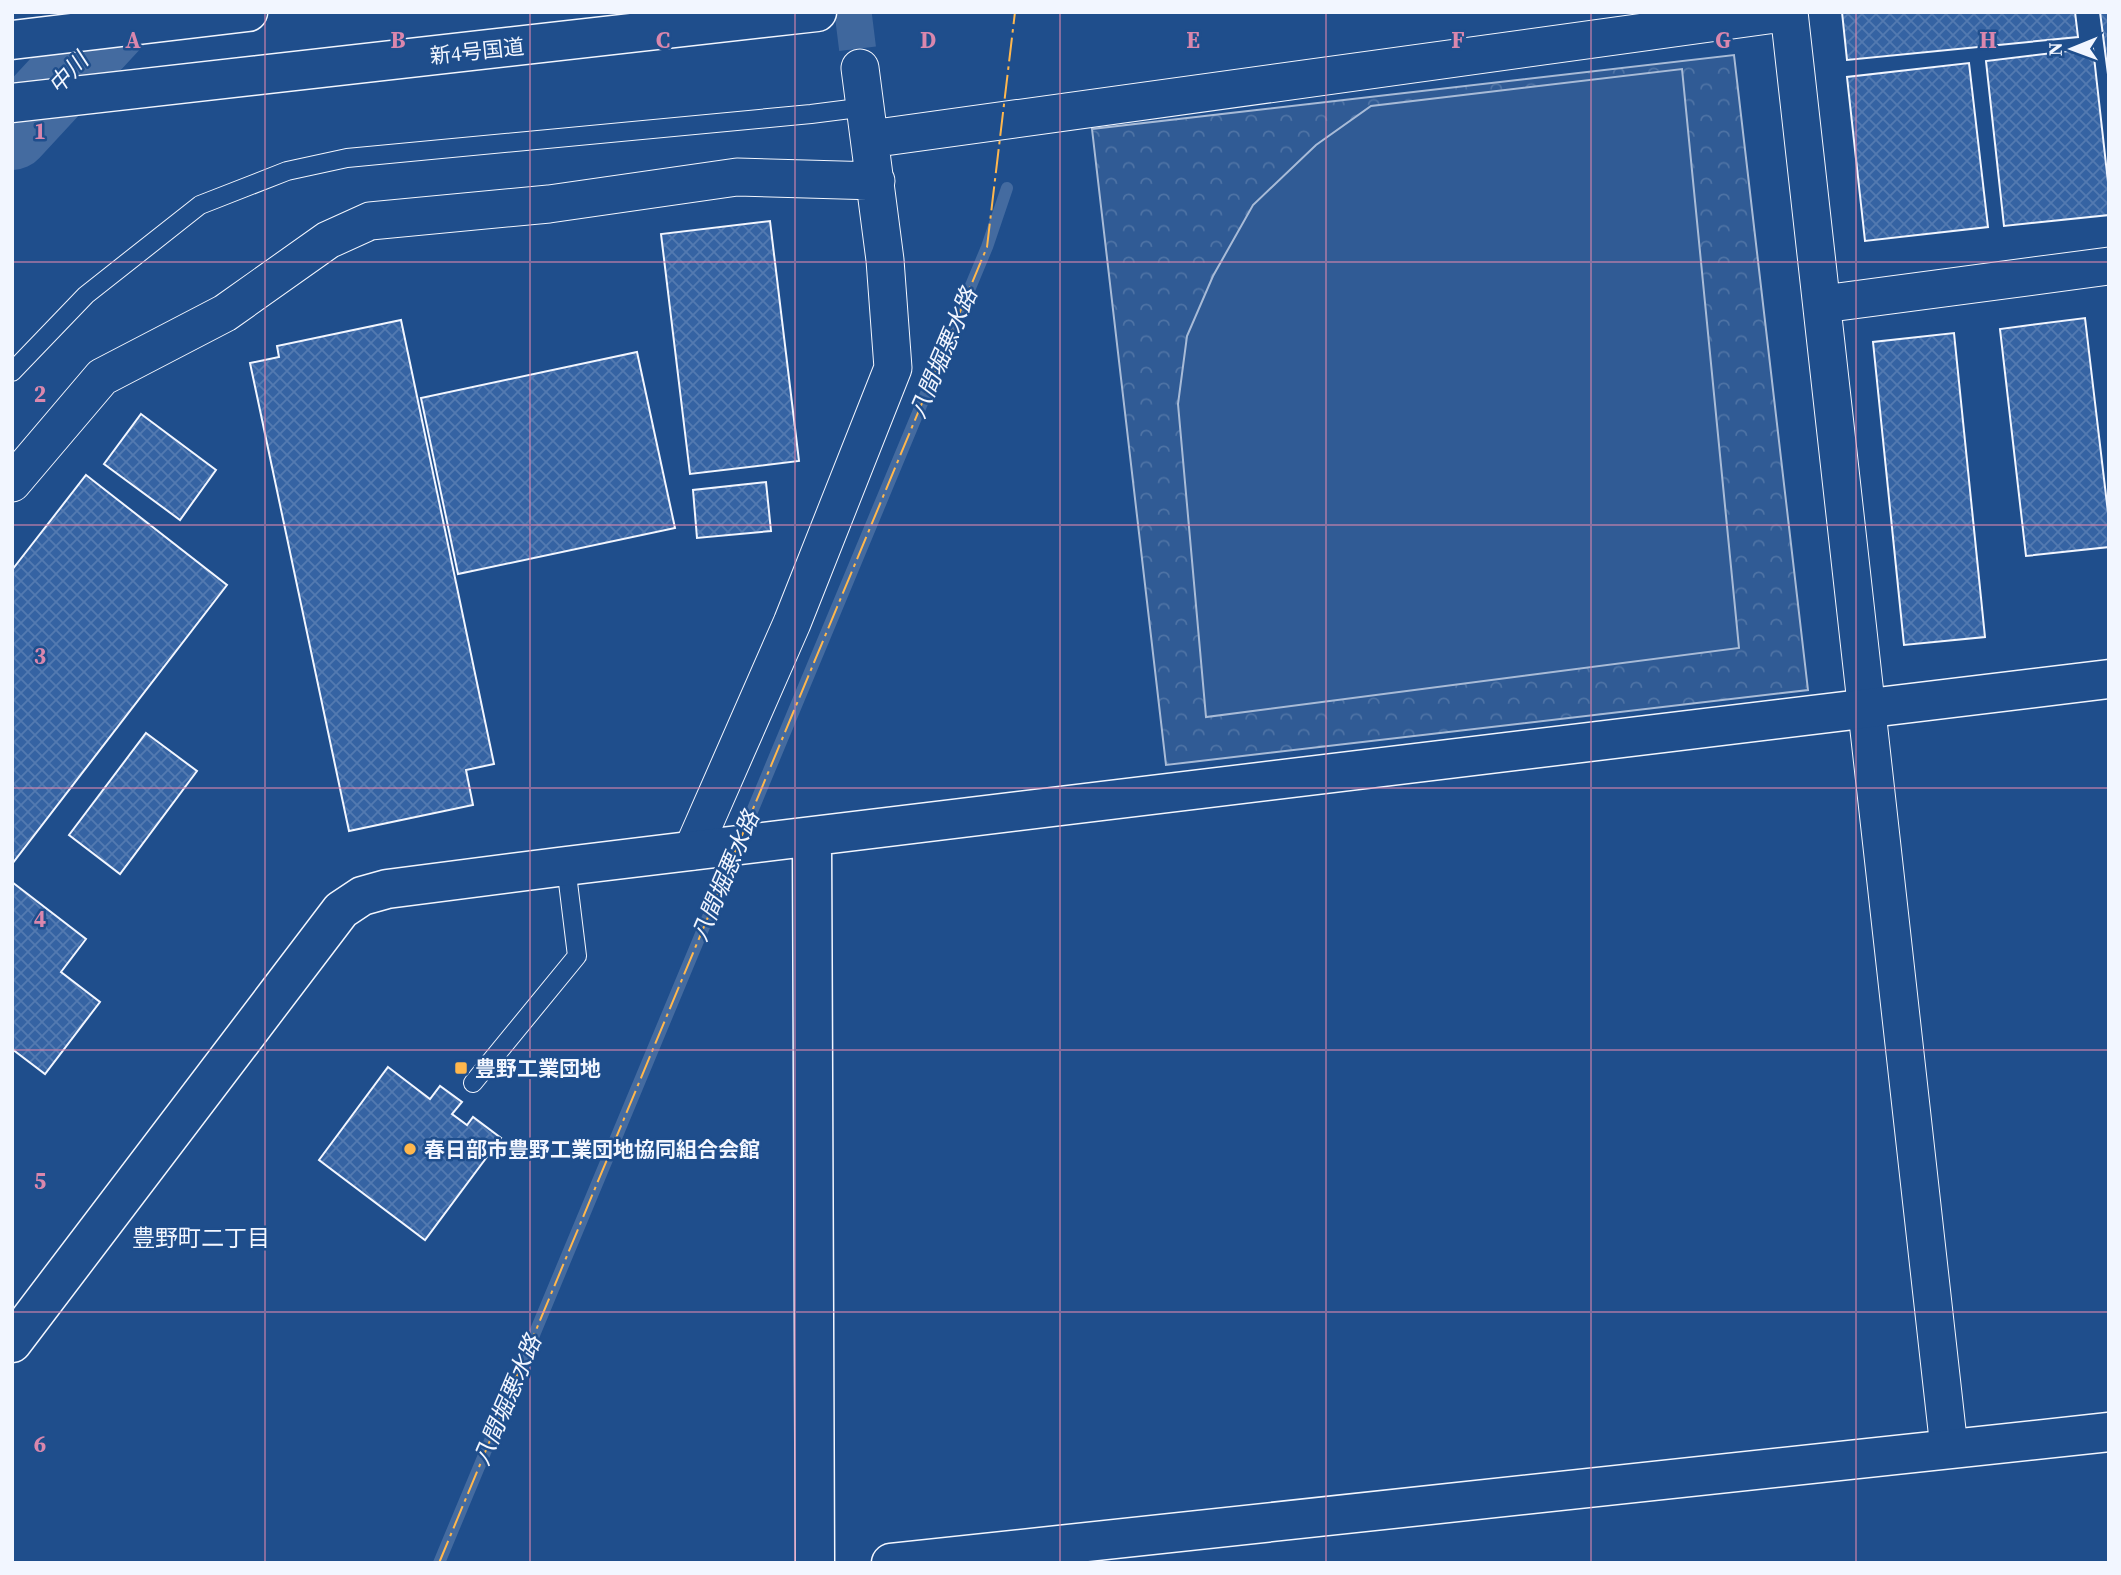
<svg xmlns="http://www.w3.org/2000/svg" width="2121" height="1575" font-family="'Source Serif 4','Noto Sans JP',serif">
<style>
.forest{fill:url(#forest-crowns);stroke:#a8bbd7;stroke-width:2}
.garden{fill:#305b95;stroke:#a8bbd7;stroke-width:2}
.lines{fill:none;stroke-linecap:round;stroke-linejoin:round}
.stream{stroke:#446ba0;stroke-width:12}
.river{stroke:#446ba0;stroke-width:74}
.building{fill:url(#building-cross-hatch);stroke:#f2f6ff;stroke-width:2}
.minor-tunnel{stroke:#3f679d;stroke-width:37;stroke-dasharray:37 18;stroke-linecap:butt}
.service-casing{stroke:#f2f6ff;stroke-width:20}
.minor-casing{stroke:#f2f6ff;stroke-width:39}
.tertiary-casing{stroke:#f2f6ff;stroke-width:41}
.trunk-casing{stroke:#f2f6ff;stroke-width:41}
.service{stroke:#1f4e8c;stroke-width:18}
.minor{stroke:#1f4e8c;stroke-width:37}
.tertiary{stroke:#1f4e8c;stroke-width:38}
.trunk{stroke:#1f4e8c;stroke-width:38}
.power{stroke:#ffb74d;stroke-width:2;stroke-dasharray:24 5 3.5 5;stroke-linecap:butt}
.grid{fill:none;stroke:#da87ad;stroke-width:2;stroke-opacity:0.55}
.poi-dot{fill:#ffb74d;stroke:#1f4e8c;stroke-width:2.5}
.labels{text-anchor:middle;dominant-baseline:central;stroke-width:5;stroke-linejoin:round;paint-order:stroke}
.street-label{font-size:21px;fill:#f2f6ff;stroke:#1f4e8c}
.poi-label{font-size:21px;font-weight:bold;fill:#f2f6ff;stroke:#1f4e8c;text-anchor:start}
.water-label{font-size:23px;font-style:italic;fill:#f2f6ff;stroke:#1f4e8c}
.neighbourhood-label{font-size:23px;fill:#f2f6ff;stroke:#1f4e8c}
.grid-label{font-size:23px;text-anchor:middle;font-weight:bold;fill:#da87ad;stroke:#1f4e8c;stroke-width:5;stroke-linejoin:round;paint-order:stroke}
</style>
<defs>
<pattern id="forest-crowns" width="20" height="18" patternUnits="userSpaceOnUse" patternTransform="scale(1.75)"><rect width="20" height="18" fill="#305b95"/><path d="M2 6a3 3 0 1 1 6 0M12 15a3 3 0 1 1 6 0" fill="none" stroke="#4e73a5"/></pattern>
<pattern id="building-cross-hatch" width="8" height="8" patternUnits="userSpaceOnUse" patternTransform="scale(1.75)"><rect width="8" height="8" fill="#3563a3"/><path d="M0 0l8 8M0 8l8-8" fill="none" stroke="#537ab1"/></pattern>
</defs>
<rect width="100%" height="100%" fill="#1f4e8c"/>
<!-- forest -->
<path class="forest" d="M1734 55 1808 690 1166 765 1092 129Z"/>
<!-- garden -->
<path class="garden" d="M1682 69 1739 648 1206 717 1178 404 1187 336 1213 276 1253 205 1316 145 1371 106Z"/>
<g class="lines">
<!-- stream -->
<path class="stream" d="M439 1563 987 247 1007 188"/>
<!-- river -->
<path class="river" d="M12 133 124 12"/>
</g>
<!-- building -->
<path class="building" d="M1842 12H2075L2078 37 1847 60Z
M2100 12H2109V82Z
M2093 48 2109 191V215L2004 226 1986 61Z
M1969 63 1988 227 1865 241 1847 77Z
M770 221 799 461 690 474 661 234Z
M2085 318 2109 521V547L2026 556 2000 329Z
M401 320 494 764 466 770 473 805 349 831 250 363 279 357 277 346Z
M1954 333 1985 637 1904 645 1873 342Z
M637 352 675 528 458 574 421 398Z
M141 414 216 470 180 520 104 464Z
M86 475 227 585 12 864V570Z
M766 482 771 531 697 538 693 490Z
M146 733 197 771 120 874 69 835Z
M12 882 86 939 61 972 100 1002 45 1074 12 1049Z
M388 1067 430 1099 440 1086 462 1102 452 1114 467 1125 473 1117 501 1138 425 1240 319 1160Z"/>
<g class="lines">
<!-- minor-tunnel -->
<path class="minor-tunnel" d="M853 12 860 68"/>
<defs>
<path id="service" d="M12 372 86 295 200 205 287 171 347 158 811 114 866 107
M473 1083 577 956 566 866"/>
<path id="minor" d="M870 139 1789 12 1949 1448
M1823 304 2109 266
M12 483 102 377 225 313 328 240 370 221 549 204 737 177 876 181
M692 851 792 623 893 368 885 260 860 68"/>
<path id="tertiary" d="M812 837 815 1563
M12 1343 341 910 362 896 387 889 566 866 2109 679
M891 1563 2109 1432"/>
<path id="trunk" d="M12 40 248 12
M12 103 817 12"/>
</defs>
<!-- service casing -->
<use href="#service" class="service-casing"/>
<!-- minor casing -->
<use href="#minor" class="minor-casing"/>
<!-- tertiary casing -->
<use href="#tertiary" class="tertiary-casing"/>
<!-- trunk casing -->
<use href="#trunk" class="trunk-casing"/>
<!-- service -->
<use href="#service" class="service"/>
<!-- minor -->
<use href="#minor" class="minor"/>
<!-- tertiary -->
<use href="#tertiary" class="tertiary"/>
<!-- trunk -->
<use href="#trunk" class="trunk"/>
<!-- power -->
<path class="power" d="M439 1563 987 247 1015 12"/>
</g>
<!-- grid -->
<path class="grid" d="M265 12V1563M530 12V1563M795 12V1563M1060 12V1563M1326 12V1563M1591 12V1563M1856 12V1563M12 262H2109M12 525H2109M12 788H2109M12 1050H2109M12 1312H2109"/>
<!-- markers -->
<g class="poi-dot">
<rect x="454" y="1061" width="14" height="14" rx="3.5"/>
<circle cx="410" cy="1149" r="7"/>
</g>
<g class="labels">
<!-- street labels -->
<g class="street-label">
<text transform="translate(477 51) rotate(-6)">新4号国道</text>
</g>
<!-- poi labels -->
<g class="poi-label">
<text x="475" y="1068">豊野工業団地</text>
<text x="424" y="1149">春日部市豊野工業団地協同組合会館</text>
</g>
<!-- water labels -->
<g class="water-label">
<text transform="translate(68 73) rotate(-47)">中川</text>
<text transform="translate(943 353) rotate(-67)">八間堀悪水路</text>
<text transform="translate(725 876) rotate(-67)">八間堀悪水路</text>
<text transform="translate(507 1400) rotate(-67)">八間堀悪水路</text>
</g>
<!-- neighbourhood labels -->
<g class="neighbourhood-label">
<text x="201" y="1238">豊野町二丁目</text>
</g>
</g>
<g class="grid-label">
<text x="133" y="48">A</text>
<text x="398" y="48">B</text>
<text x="663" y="48">C</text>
<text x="928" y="48">D</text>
<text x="1193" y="48">E</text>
<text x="1458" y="48">F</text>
<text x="1723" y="48">G</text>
<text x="1988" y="48">H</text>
<text x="40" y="139">1</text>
<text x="40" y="402">2</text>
<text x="40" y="664">3</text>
<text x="40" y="927">4</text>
<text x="40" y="1189">5</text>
<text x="40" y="1452">6</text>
</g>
<!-- border -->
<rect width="2121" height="1575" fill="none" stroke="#f2f6ff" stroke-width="28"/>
<!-- north arrow -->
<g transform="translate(2072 49) rotate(269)" stroke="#1f4e8c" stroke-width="5" paint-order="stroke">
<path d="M0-5L12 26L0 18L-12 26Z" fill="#f2f6ff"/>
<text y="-10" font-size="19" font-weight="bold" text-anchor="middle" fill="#f2f6ff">N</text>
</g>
</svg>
